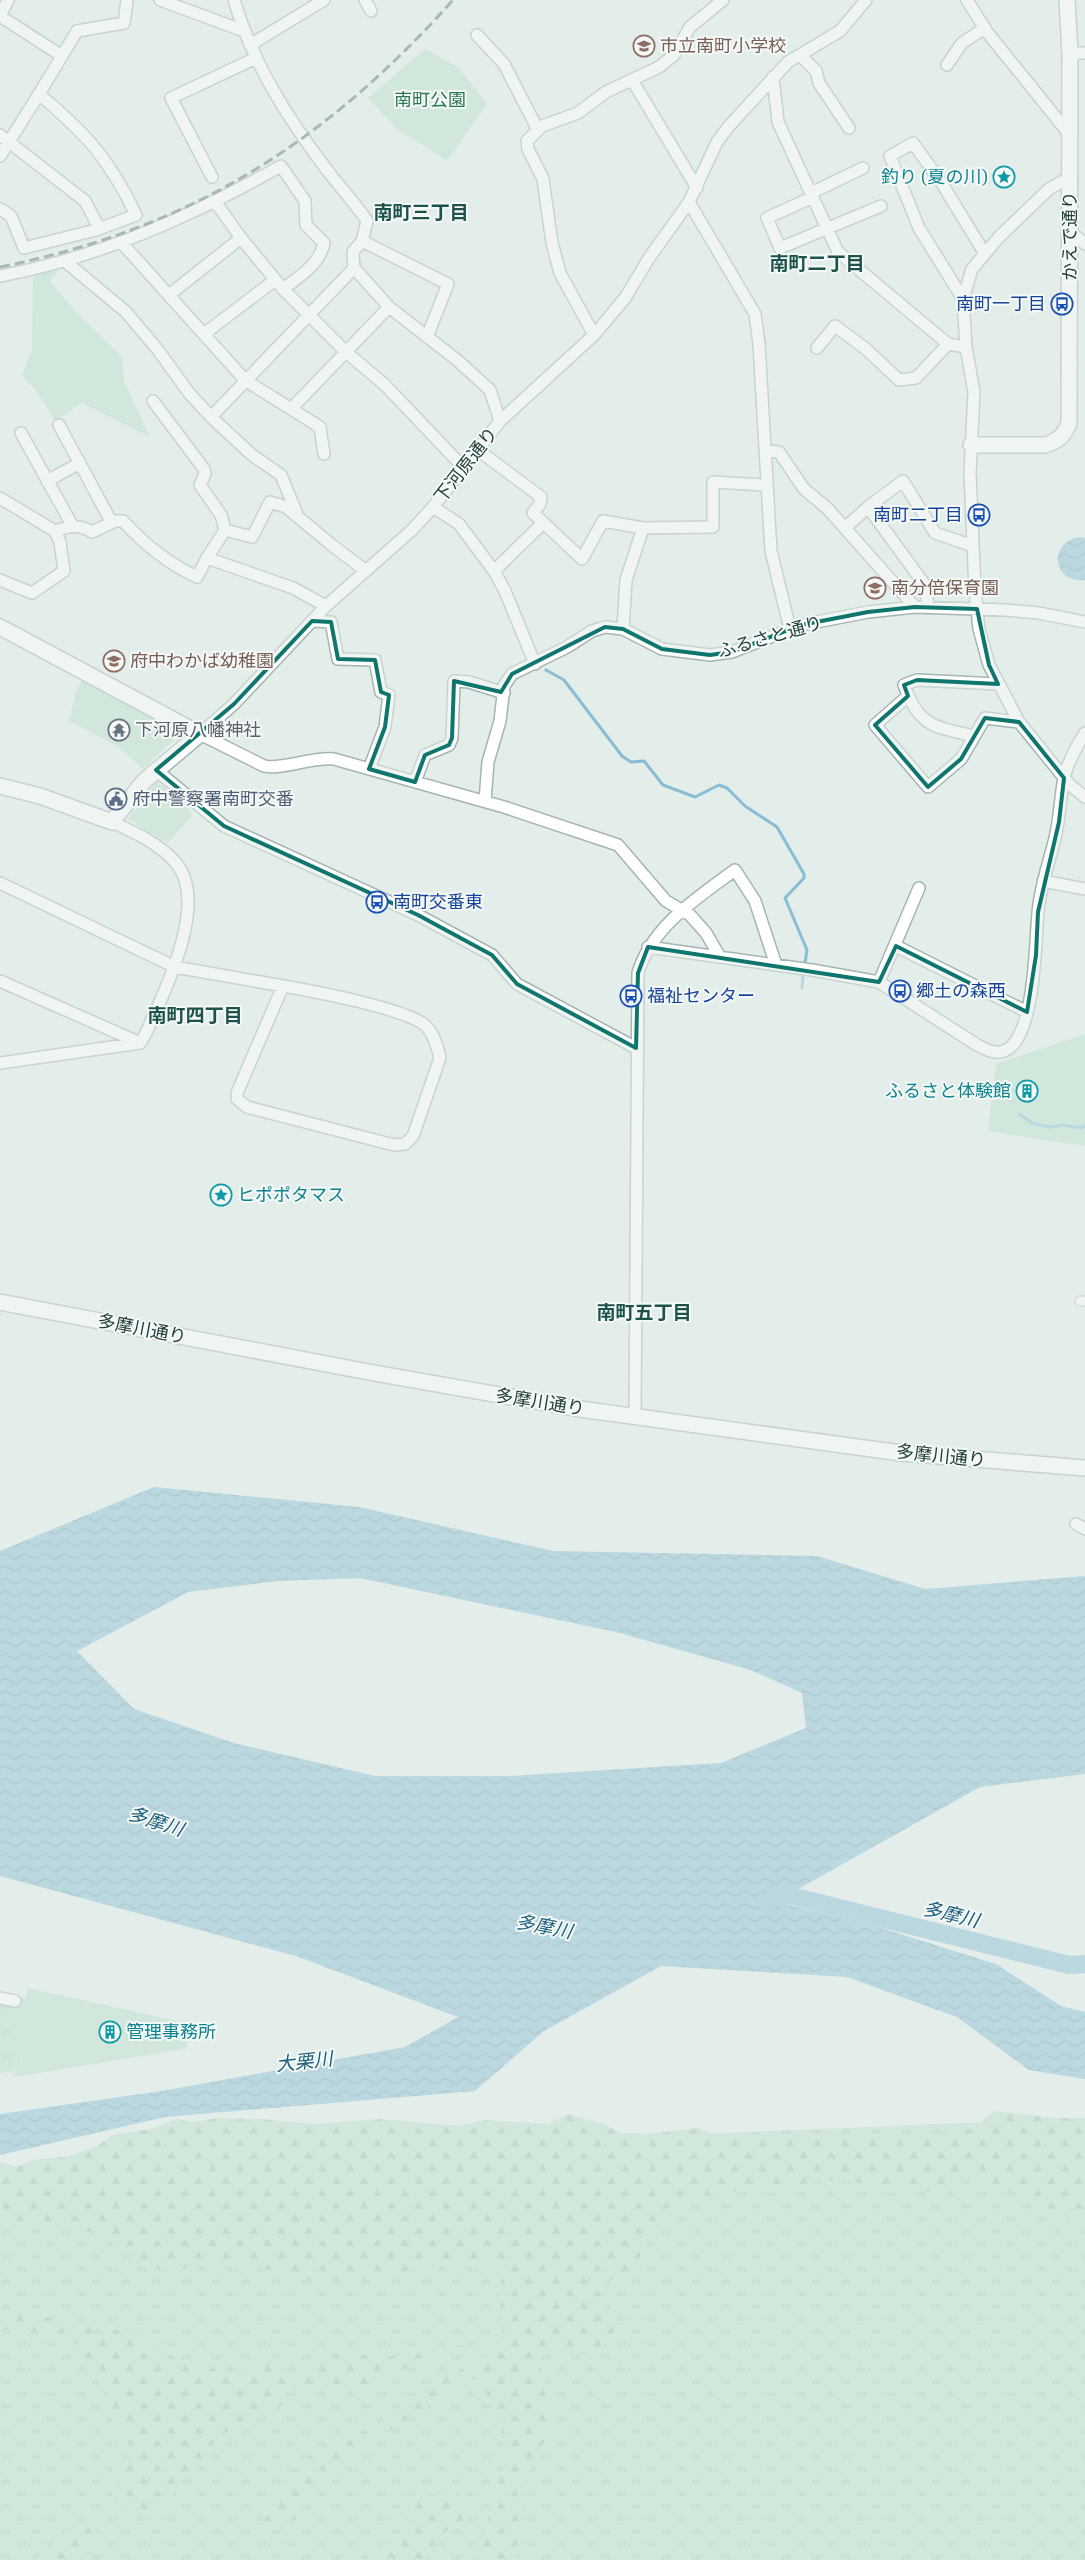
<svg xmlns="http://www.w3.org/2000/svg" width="1085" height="2560" font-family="'Exo 2','Noto Sans JP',sans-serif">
<defs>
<pattern id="grass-tufts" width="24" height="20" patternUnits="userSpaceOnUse" patternTransform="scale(1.25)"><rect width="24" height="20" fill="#bcdfca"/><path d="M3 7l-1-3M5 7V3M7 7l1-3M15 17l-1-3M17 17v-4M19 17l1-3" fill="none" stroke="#a1c0ae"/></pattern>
<pattern id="forest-firs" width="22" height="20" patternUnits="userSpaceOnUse" patternTransform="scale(1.25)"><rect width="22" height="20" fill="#bcdfca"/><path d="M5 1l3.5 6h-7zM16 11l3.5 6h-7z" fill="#a1c0ae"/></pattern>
<pattern id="water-waves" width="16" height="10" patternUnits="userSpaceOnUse" patternTransform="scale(1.25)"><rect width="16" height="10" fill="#8abdd3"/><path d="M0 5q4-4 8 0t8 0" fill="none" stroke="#709bac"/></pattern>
</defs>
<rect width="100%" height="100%" fill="#e3edea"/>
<path fill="url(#grass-tufts)" d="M0,2002l15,3 4,22 -4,44 -15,2z
M1009,2121l76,8v431h-1085v-370l539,-49z"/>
<path fill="url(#forest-firs)" d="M993,2111l61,7h31v108l-11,-1 -7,-9 -28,-2 -18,-21 -34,-2 -20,-14 -35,15 -48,-7 -61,-5 -32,7 -78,7 -47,15 -34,61 -30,14 15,43 -20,30 -51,-12 -8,12 18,64 -22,40 -10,27 2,24 -4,23 -7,16 2,9h-41l30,-103 -5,-30 -9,-26 -16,-21h-8l-139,91 -18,28 -25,29 -24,4 8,-24 11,-22 20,-23 23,-18 41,-14 77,-52 45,-23 16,-16 -3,-33 2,-34 -22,-12 -30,1 -81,17 -40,3 -32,-3 -64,-21 -31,4 -35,13 -61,-37 -31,-12 -32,-1 -25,4 -18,-8v-59l16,5 21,-8 30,-2 30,-11 16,-11 38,-6 26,-10 15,3 26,-4 43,1 55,5 63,-5 81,7 24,-6 64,4 20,-10 36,10 16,9 27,1 50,-6 28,11 26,1 60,-4 57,2 74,-5 34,-5z
M0,2304l28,10 62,12 7,19 19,-16 26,4 18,18 22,10 28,5 26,14 10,-14 21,-4 28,14 21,-3 6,-14 18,-6 65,4 27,-10 33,-2 -93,37 -34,10 -26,-2 -24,2 -8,16 -45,17 -22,18 -55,70h-25l-20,-12 1,-15 9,-5 -11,-10 2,-12h17l-3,-17 -21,-30 -2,-17 -15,-31 -16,-23 -29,-7 -45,-5z
M0,2411l8,3 -8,26z
M458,2494l8,11 -3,16 -23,14 -13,25h-63l3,-9 27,-11 16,-11 -4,-15 17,-19z
M88,2527l14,9 -4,12 -19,12h-43l24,-26z"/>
<path fill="#bcdfca" d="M425,49l33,18 29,37 -40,57 -51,-33 -28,-30z
M60,268l-10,13 24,29 48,47 2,24 26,56 -68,-34 -27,18 -19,-31 -14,-15 10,-25 1,-78z
M82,679l100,53 -39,37 -26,-23 -48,-25 7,-29z
M157,781l34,31 1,4 -25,27 -39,-24z
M1085,1034v112l-97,-15 8,-67z
M28,1988l163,36 -5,25 -171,28 4,-50 -5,-17 2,-13 9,1z"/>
<path fill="url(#water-waves)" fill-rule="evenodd" d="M1079,537l6,1v42c-32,4 -38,-37 -6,-43z
M154,1487l205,20 194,44 264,5 108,33 160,-13v198l-105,13 -205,115 93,22 128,40 65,42 24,6v67l-56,-9 -72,-53 -110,-40 -186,-11 -117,65 -69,60 -310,26 -165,38v-41l162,-23 243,-44 53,-30 -162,-61 -296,-80v-325zM360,1578l256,54 135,38 51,23 4,35 -85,35 -212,13h-134l-141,-33 -100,-34 -57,-58 111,-59 90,-11z"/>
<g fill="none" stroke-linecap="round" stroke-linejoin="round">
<path stroke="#8abdd3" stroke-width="3" d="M546,670l18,10 58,76 9,6 13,-1 19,24 32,12 24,-12 8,3 18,18 32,21 27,47v4l-19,20 22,52 -2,13
M802,988l1,-12
M1019,1114l13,9 17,4 14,-2 17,3 5,-2"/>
<path stroke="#8abdd3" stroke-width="18" d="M765,1901l22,-6 282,70 16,-1"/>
<g stroke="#a5b5b2" stroke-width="11">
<path id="pedestrian" d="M1080,1301h5"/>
</g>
<g stroke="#a5b5b2" stroke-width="14">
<path id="minor" d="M8,0l-8,16 62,40 -23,38
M160,0l84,31
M234,0c19,64 53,117 93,170 13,17 28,33 40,51l-5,20 -9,11 1,16 35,39 68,53 33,30 10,31
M365,0l6,11
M967,0l20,32 83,103
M477,35l27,29 34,66
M250,45l74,-45
M1070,53h15
M800,55l16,16 3,12 30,45
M62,56l15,-25 47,-8 3,-23
M947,65l15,-22 23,-15
M773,77l5,45 60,130 110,92 18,3
M632,80l65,108
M0,135l85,66 14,27
M0,156l39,-62c47,40 70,64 97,121l-40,15 -72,18 -13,-32 -11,-7
M212,177l-41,-79 85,-40
M1070,181l-9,1 -12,7 -50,48 -27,32 -9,30 3,48 8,45 -4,81 5,117 4,39 10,36 30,57 51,63 15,12
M811,193l52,-25
M813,197l-46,21 13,30 101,-42
M689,202l66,112 4,30 12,207 19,78
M216,203l25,35 42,51 63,63 39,33 78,82
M1070,231l15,13
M362,241l86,43 -21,53
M121,242l124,138 75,47 4,27
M66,262l60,50 32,38 31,43 22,24 41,38 29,20 16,39
M0,276c101,-19 192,-60 281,-110l24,35 1,24 18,18c-4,21 -25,34 -41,46
M169,295l72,-57
M963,299l-44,-71 -29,-72 23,-13 28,39 44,72
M204,334l71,-54
M594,335l-34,-62 -8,-30 -9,-64 -15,-30 -1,-8 15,-15 36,-13 28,-21 53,-25 15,-12 16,-28 33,-27
M817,348l18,-22 31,23 33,31 17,-2 32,-34
M153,401l51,68 1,5 -5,11 21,30 4,15
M291,409l98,-102
M211,417l143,-149
M59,425l53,98
M21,433l51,92
M478,450l63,47 -1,7 -7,9 49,46 21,-38 40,7 70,-1v-45l53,3
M765,451l14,1 25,37 23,19 88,99
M47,481l33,-18
M0,498l55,33c15,-5 23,-7 37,1l23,-11h8c22,24 44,42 74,56l10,-19 86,30 33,18
M433,507l26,17 35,47 11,20 30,73
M868,507l57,78 3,21
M845,528l23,-21 35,-26 32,52 38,13
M207,558l18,-28 27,7 18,-35 16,5 47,39 33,25
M494,571l48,-47
M0,580l32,13 32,-22 -4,-29 -5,-11
M312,621l19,1 7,37 37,1 6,32 8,3 -4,32 -16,42
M623,629l3,-49 17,-52
M908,696l-33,29 53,62 33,-28 24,-41 34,4
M974,736c-39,-9 -55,-9 -70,-51l13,-5 81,4
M156,770l68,56 194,89 74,40 25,29 119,64
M415,782l10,-27 24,-10 3,-7 2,-57 15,1 35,11
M485,801l3,-39 12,-41 4,-35 8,-12 55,-27 25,-16 13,-4 18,2 39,20 48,6 22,-3 69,-27 67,-13 47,-5 90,3 34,3 46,9
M1043,881l42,8
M0,883l175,84 108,19 6,1c28,5 118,22 137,39 7,7 12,23 14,32l-27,78 -8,8 -11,1 -147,-38 -10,-8v-6l46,-107
M896,946l131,66
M648,947l164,23 67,12 95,61c12,7 25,15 38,3 23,-25 23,-100 26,-133 2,-26 11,-50 17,-75 5,-20 5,-40 9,-60 4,-16 12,-31 21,-45
M720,957l-14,-24 -16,-18 -24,-14 -48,-56 -114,-38 -170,-48c-23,-2 -53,11 -70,7l-64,-32 34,-30 92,-98 86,-76 21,-23 67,-86 94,-86 31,-37 24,-40 40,-56 28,-60 12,-16 59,-64 52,-31 26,-31
M0,981l138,61
M879,982l40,-94
M0,1063l140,-20 5,-8c18,-40 65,-132 31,-172 -16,-19 -42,-31 -64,-41
M635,1417l3,-444c14,-47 59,-75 97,-103l20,31 21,64
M1076,1524l9,5
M0,1998l15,3"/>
</g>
<g stroke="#a5b5b2" stroke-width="18">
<path id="tertiary" d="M971,445h74c13,-4 19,-9 24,-22l1,-370 -3,-53
M0,627l200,107 -57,48 -31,40 -72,-26 -40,-10
M0,1302l374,71 206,36 321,44 184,15"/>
</g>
<use href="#pedestrian" stroke="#fff" stroke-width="9"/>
<use href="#minor" stroke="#fff" stroke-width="11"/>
<use href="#tertiary" stroke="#fff" stroke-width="15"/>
<path stroke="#5d7a77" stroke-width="3" stroke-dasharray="10 5" stroke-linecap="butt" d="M0,267c190,-38 325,-124 453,-267"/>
</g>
<path d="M0 0H1085V2560H0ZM915,607l62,2 12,56 9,19 -81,-4 -13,5 4,11 -33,29 53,62 33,-28 24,-41 34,4 45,56 -5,44 -21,90 -2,43 -9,57 -131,-66 -17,36 -231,-35 -10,26 -2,75 -119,-64 -25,-29 -74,-40 -194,-89 -68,-56 78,-66 78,-83 19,1 7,37 37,1 6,32 8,3 -4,32 -16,42 46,13 10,-27 24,-10 3,-7 2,-57 47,11 11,-18 93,-47 18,2 39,20 48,6 22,-3 69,-27 67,-13z" fill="#e3edea" fill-opacity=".55" fill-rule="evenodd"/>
<path fill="none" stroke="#0f766e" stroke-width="4" stroke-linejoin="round" d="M915,607l62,2 12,56 9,19 -81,-4 -13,5 4,11 -33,29 53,62 33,-28 24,-41 34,4 45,56 -5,44 -21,90 -2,43 -9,57 -131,-66 -17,36 -231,-35 -10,26 -2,75 -119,-64 -25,-29 -74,-40 -194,-89 -68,-56 78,-66 78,-83 19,1 7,37 37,1 6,32 8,3 -4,32 -16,42 46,13 10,-27 24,-10 3,-7 2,-57 47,11 11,-18 93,-47 18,2 39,20 48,6 22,-3 69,-27 67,-13z"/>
<defs>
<g id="school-ring" transform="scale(1.125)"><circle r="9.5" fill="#f4f9f7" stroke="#8d6e63" stroke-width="1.5"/><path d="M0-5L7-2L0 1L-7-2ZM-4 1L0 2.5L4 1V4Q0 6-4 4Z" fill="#8d6e63"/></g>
<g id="sight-ring" transform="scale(1.125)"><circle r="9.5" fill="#f4f9f7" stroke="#0f9aa8" stroke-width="1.5"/><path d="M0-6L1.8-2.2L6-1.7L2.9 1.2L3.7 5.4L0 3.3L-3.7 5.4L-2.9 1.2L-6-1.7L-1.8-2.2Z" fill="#0f9aa8"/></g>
<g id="bus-ring" transform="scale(1.125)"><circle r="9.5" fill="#f4f9f7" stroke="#1a4fb4" stroke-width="1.5"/><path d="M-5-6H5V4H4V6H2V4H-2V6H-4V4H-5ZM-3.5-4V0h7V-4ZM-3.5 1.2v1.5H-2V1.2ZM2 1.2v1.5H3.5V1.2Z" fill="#1a4fb4"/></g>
<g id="temple-ring" transform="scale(1.125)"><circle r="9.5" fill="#f4f9f7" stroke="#6b7280" stroke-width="1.5"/><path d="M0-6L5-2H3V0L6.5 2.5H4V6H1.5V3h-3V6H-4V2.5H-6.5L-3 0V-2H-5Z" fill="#6b7280"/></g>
<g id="civic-ring" transform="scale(1.125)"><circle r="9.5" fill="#f4f9f7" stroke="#5c6f8a" stroke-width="1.5"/><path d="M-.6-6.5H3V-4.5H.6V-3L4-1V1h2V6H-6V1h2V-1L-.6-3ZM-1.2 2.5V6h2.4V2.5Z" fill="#5c6f8a"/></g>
<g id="building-ring" transform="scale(1.125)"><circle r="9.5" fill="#f4f9f7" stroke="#0f9aa8" stroke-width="1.5"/><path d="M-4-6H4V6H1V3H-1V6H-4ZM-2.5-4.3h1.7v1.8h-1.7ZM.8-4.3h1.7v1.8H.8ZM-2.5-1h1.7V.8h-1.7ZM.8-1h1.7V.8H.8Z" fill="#0f9aa8"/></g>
</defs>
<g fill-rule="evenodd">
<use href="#school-ring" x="644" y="46"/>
<use href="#sight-ring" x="1004" y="177"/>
<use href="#bus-ring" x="1062" y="304"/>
<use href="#bus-ring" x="979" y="515"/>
<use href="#school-ring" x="875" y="588"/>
<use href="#school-ring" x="114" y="661"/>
<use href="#temple-ring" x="119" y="730"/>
<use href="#civic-ring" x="116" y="799"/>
<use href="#bus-ring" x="377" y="902"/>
<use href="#bus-ring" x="900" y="991"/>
<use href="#bus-ring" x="631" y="996"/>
<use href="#building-ring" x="1027" y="1091"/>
<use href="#sight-ring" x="221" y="1195"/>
<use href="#building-ring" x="110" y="2032"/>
</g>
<g text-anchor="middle" stroke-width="4" stroke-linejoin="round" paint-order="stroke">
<g font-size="18" fill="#785e54" stroke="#f4f9f7" text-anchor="start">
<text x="660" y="52">市立南町小学校</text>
<text x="891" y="594">南分倍保育園</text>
<text x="130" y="667">府中わかば幼稚園</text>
</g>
<g font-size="18" fill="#2b7753" stroke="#f4f9f7">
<text x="430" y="106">南町公園</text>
</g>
<g font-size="18" fill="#0d838f" stroke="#f4f9f7" text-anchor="end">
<text x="988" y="183">釣り (夏の川)</text>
<text x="1011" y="1097">ふるさと体験館</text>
<text x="237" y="1201" text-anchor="start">ヒポポタマス</text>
<text x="126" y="2038" text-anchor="start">管理事務所</text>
</g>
<g font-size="18" fill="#223f3b" stroke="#f4f9f7">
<text transform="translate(1070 236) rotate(-90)" y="6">かえで通り</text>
<text transform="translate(466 465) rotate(-52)" y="6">下河原通り</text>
<text transform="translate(770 637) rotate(-16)" y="6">ふるさと通り</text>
<text transform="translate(142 1329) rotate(11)" y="6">多摩川通り</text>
<text transform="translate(540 1402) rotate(9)" y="6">多摩川通り</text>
<text transform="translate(941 1456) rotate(6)" y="6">多摩川通り</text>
</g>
<g font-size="18" fill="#164399" stroke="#f4f9f7" text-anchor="start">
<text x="1046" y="310" text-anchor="end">南町一丁目</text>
<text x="963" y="521" text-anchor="end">南町二丁目</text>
<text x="393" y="908">南町交番東</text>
<text x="916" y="997">郷土の森西</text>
<text x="647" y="1002">福祉センター</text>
</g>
<g font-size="18" fill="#5b616d" stroke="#f4f9f7" text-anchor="start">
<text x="135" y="736">下河原八幡神社</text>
</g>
<g font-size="18" fill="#4e5e75" stroke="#f4f9f7" text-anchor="start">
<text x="132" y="805">府中警察署南町交番</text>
</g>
<g font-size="19" font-weight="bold" fill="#1d524c" stroke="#f4f9f7">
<text x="421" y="219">南町三丁目</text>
<text x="817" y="270">南町二丁目</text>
<text x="195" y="1022">南町四丁目</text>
<text x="644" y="1319">南町五丁目</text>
</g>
<g font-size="19" font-style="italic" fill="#1b5e7c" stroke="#f4f9f7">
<text transform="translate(156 1821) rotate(18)" y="7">多摩川</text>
<text transform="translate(951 1914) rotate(14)" y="7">多摩川</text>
<text transform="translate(544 1926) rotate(11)" y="7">多摩川</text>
<text transform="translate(304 2061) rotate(-6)" y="7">大栗川</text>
</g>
</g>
</svg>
